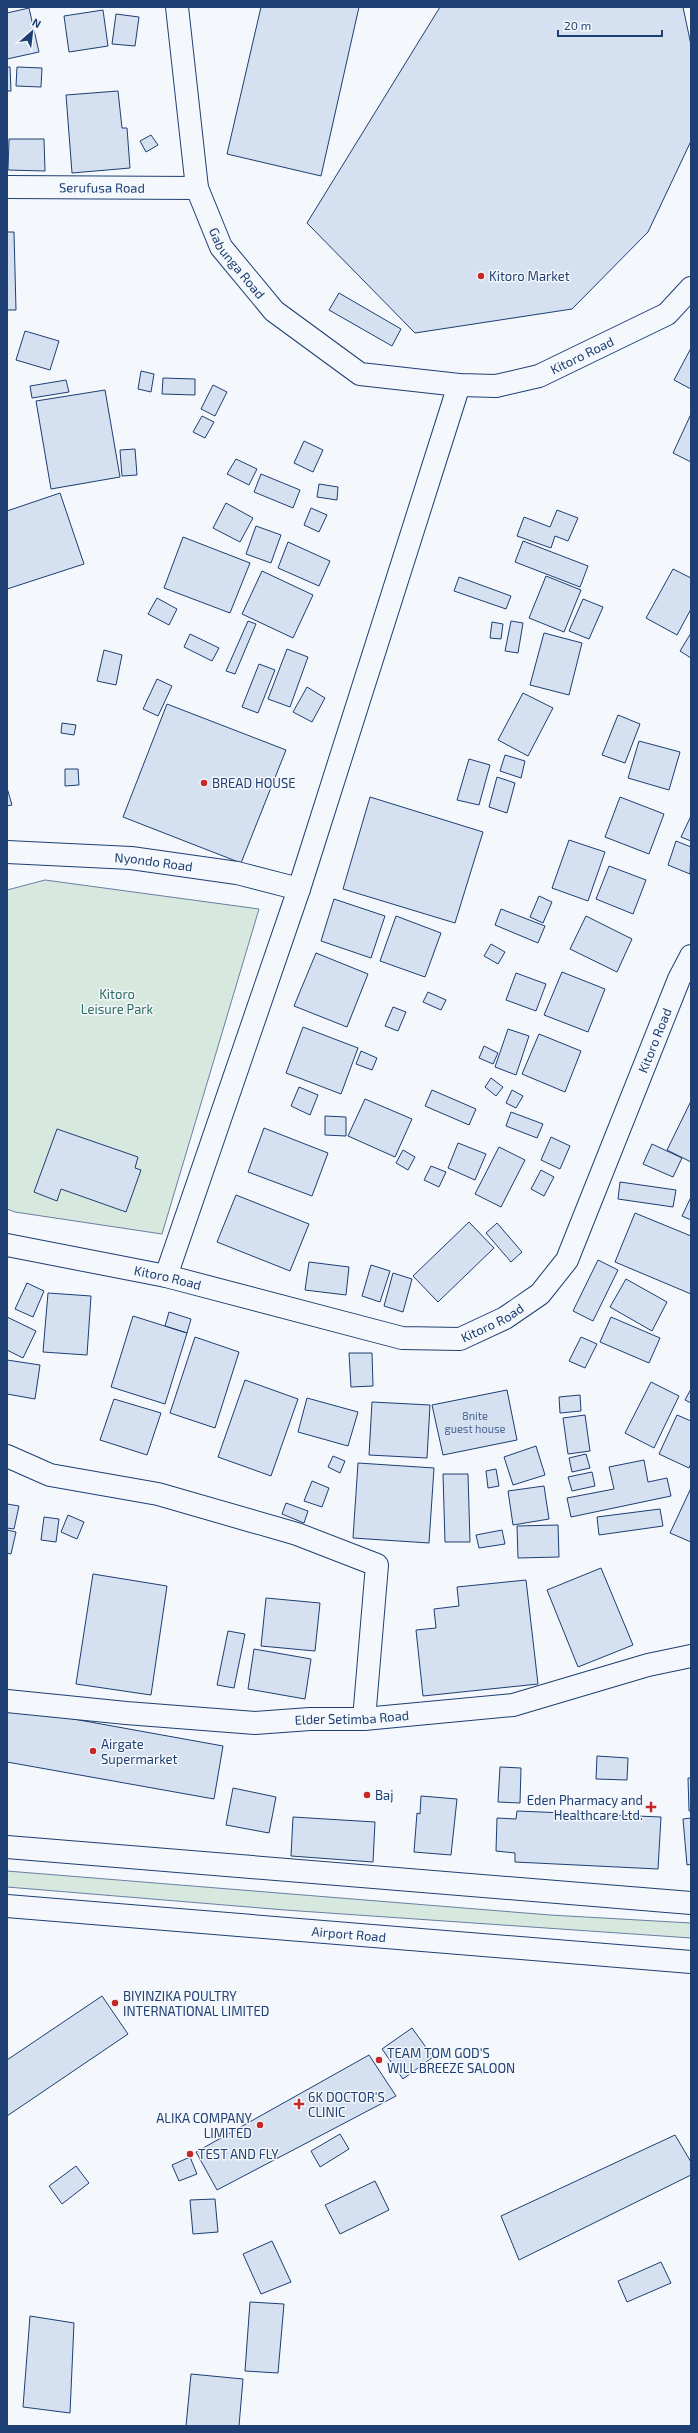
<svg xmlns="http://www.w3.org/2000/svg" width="698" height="2433" font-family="'Exo 2',sans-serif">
<rect width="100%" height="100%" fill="#f4f7fb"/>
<path fill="#d7e8df" stroke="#687fa3" d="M45,880l214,29 -97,325 -147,-22 -8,-3v-319z
M7,1871l543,44 141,8v15l-406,-28 -278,-23z"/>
<path fill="#d5e0f0" stroke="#1d3f73" d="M261,7h98l-38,169 -94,-22z
M440,7h243l8,38v96l-43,91 -76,77 -157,24 -108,-110z
M29,8l10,44 -32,7v-46z
M103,10l5,36 -39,6 -5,-36z
M116,14l23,3 -4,29 -23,-2z
M7,67h3l1,24h-4z
M17,67l25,1 -1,19 -25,-1z
M118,91l4,37h5l3,40 -58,5 -6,-78z
M151,135l7,10 -12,7 -6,-11z
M9,139h35l1,32 -37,-1z
M7,232h7l2,78h-9z
M339,293l62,36 -9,17 -63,-36z
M25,331l34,10 -9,29 -34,-10z
M691,348v41l-17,-9z
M141,371l13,3 -3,18 -13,-3z
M163,378l32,1v16l-33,-1z
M66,380l3,12 -37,6 -2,-12z
M213,385l14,7 -12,24 -14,-7z
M105,390l15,87 -69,12 -15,-88z
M691,414v48l-18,-9z
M202,416l12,6 -9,16 -12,-6z
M304,441l19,9 -10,22 -19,-9z
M135,449l2,26 -15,1 -2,-26z
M236,459l21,10 -8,16 -22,-11z
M261,474l39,16 -7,18 -39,-16z
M319,484l19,3 -1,13 -20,-3z
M60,493l24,71 -77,25v-78z
M226,503l27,15 -13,24 -27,-14z
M311,508l16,7 -8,17 -15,-7z
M557,510l21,8 -10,23 -13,-5 -4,12 -34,-12 7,-19 26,10z
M256,526l25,9 -10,28 -25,-9z
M183,537l67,26 -20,50 -66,-25z
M523,541l65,25 -8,21 -65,-25z
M288,542l42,19 -11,25 -41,-18z
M673,569l18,9v31l-14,26 -31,-17z
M262,571l51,24 -20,43 -51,-24z
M546,576l35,14 -17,42 -35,-14z
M459,577l52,19 -5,13 -52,-18z
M157,598l20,11 -8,16 -21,-11z
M583,599l20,8 -14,32 -20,-8z
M248,621l8,3 -21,50 -9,-3z
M511,621l12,2 -5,30 -13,-2z
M492,622l11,2 -2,15 -11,-1z
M544,633l38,10 -13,52 -39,-10z
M691,633v25l-11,-7z
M190,634l29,14 -7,13 -28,-14z
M287,649l21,8 -18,50 -22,-8z
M104,650l18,5 -6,30 -19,-4z
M259,664l16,6 -17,43 -16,-6z
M157,679l15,7 -14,30 -15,-7z
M307,687l18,11 -13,24 -19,-10z
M523,693l30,15 -25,48 -30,-16z
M167,704l119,46 -45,113 -118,-46z
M618,715l22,9 -15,39 -23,-8z
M62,723l14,2 -2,10 -13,-2z
M639,741l41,11 -11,38 -41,-12z
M505,755l20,6 -4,17 -21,-7z
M469,759l21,6 -11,40 -22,-5z
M65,769h13l1,16 -14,1z
M497,777l18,6 -8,30 -18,-6z
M7,788l5,17 -5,1z
M370,797l113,35 -28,91 -112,-34z
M620,797l44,17 -15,40 -44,-17z
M691,816v25l-10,-4z
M569,840l36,12 -17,49 -36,-13z
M676,841l15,6 -1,27 -22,-9z
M609,866l37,14 -13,34 -37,-15z
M539,896l13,6 -9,21 -13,-6z
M334,899l51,17 -14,42 -50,-17z
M501,909l44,17 -7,17 -43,-18z
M396,916l45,17 -16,44 -45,-16z
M586,916l46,23 -15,33 -47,-23z
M491,944l14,8 -7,12 -14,-8z
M316,953l52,21 -21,53 -53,-21z
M562,972l43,17 -17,43 -44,-17z
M516,973l30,11 -10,27 -30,-11z
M428,992l18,8 -5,10 -18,-8z
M393,1007l13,5 -8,19 -13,-5z
M303,1027l55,21 -17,46 -55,-21z
M508,1029l21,7 -13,39 -21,-8z
M539,1034l42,17 -16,41 -43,-18z
M484,1046l14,7 -5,11 -14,-6z
M361,1051l16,7 -5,12 -16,-6z
M491,1078l12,9 -7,9 -11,-9z
M299,1087l19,8 -8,20 -19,-9z
M432,1090l44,19 -7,16 -44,-19z
M512,1090l11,6 -7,12 -10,-5z
M365,1099l47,20 -17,38 -47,-21z
M691,1101v61l-24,-12z
M511,1112l32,12 -6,14 -31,-12z
M325,1116l21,1v19l-21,-1z
M264,1128l64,25 -16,43 -64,-24z
M57,1129l81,28 -3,11 6,2 -15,42 -65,-23 -4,12 -23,-9z
M551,1137l19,9 -10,23 -19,-9z
M458,1143l28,11 -11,26 -27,-12z
M652,1144l30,14 -9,19 -30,-13z
M499,1147l26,13 -24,47 -26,-13z
M403,1150l12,7 -7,13 -12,-7z
M431,1166l15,6 -7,15 -15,-7z
M541,1170l13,7 -10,19 -13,-7z
M620,1182l56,8 -3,17 -55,-8z
M236,1195l73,29 -19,47 -73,-29z
M691,1197v23l-9,-4z
M635,1213l56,23v58l-76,-32z
M469,1222l25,26 -56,54 -25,-26z
M497,1223l25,29 -11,10 -25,-29z
M598,1260l20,10 -25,51 -20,-10z
M309,1262l40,5 -3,28 -41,-5z
M371,1265l19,6 -10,31 -18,-6z
M393,1273l19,6 -9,33 -19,-6z
M626,1279l41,23 -15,29 -42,-24z
M27,1283l17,8 -11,26 -18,-8z
M48,1293l43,3 -4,59 -44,-3z
M169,1312l22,7 -4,14 -22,-7z
M133,1316l54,17 -22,71 -54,-17z
M7,1317l29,14 -13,27 -16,-8z
M611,1317l49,21 -11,25 -49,-21z
M195,1337l44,15 -24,76 -45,-15z
M581,1337l16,7 -12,24 -16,-7z
M349,1353h23l1,33 -22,1z
M7,1360l33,5 -5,34 -28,-5z
M245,1380l53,19 -27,77 -53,-19z
M651,1382l28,14 -25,52 -29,-15z
M691,1389v14l-6,-3z
M507,1390l10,50 -74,15 -11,-50z
M580,1395l1,16 -21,2 -1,-16z
M307,1398l51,14 -10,34 -50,-14z
M114,1399l47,14 -14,42 -47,-15z
M372,1402l58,3 -3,53 -58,-3z
M585,1415l5,36 -22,3 -5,-36z
M677,1415l14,6v42l-2,5 -30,-14z
M536,1446l9,29 -32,10 -9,-28z
M586,1454l4,14 -18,4 -3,-14z
M333,1456l12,5 -5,12 -12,-6z
M644,1460l4,22 19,-4 4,18 -100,21 -4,-19 47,-9 -5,-22z
M358,1463l76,5 -5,75 -76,-5z
M496,1469l3,17 -11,2 -2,-17z
M592,1472l3,14 -23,5 -4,-14z
M443,1474h25l2,68h-25z
M312,1481l17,7 -7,19 -18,-6z
M544,1486l5,33 -36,6 -5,-34z
M691,1488v54l-21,-9z
M286,1503l22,8 -4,12 -22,-9z
M7,1504l12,2 -5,23 -7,-1z
M660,1509l3,17 -64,9 -2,-18z
M68,1515l16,7 -7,17 -16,-7z
M44,1517l15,2 -3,23 -15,-2z
M558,1525l1,32 -41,1 -1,-32z
M7,1530l9,2 -5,22 -4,-1z
M502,1530l3,14 -26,4 -3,-13z
M601,1568l32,77 -55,22 -31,-77z
M93,1574l74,12 -16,109 -75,-11z
M526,1580l12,104 -115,12 -7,-66 20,-2 -2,-19 25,-3 -2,-19z
M266,1598l54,5 -5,48 -54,-5z
M228,1631l17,3 -11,54 -17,-3z
M254,1649l57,10 -6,40 -57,-10z
M7,1707l216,39 -9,53 -207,-37z
M597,1756l31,2 -1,22 -31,-1z
M500,1767l21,1 -1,35 -22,-1z
M688,1778h3v33h-2z
M233,1788l43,9 -7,36 -43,-8z
M421,1796l36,3 -6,56 -37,-3 3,-39 3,1z
M517,1811l144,6 -3,52 -143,-7v-9l-19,-2 1,-33 19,1z
M293,1817l82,5 -2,40 -82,-6z
M691,1818v46l-4,1 -4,-46z
M102,1996l26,38 -121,82v-56z
M412,2028l21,29 -30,22 -21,-30z
M369,2055l27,41 -179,94 -21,-38z
M340,2134l9,15 -29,18 -9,-16z
M675,2135l16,27v13l-172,85 -18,-44z
M190,2157l7,17 -18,7 -7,-16z
M76,2166l13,17 -27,21 -13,-18z
M375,2181l14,29 -49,24 -15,-29z
M215,2199l3,33 -25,2 -3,-34z
M272,2241l19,41 -30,12 -18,-40z
M661,2262l10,21 -44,19 -9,-21z
M250,2302l34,2 -6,69 -33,-2z
M30,2316l44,7 -4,90 -47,-6z
M191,2374l52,5 -4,47h-53z"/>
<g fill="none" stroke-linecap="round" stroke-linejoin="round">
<g stroke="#1d3f73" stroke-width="24">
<g id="street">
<path id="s1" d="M177,7l20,181 24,59 53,64 86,63 99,11 37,1 43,-10 128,-62 24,-26"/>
<path id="s2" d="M7,187l190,1"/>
<path id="s3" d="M7,852l124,6 106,15 62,16"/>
<path id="s4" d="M7,1245l159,31 236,62 58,1 45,-21 35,-24 27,-34 112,-281 12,-23"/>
<path d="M166,1276l133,-387 160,-504"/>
<path d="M7,1456l43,19 108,19 139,40 80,31 -13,154"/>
<path id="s5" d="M7,1701l119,12 129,10 55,-4h54l149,-14 135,-40 43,-9"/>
</g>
</g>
<g stroke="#1d3f73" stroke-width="24">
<g id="highway">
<path d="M7,1847l684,56"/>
<path id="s6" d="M7,1906l684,56"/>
</g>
</g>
<use href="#street" stroke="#f4f7fb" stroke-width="22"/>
<use href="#highway" stroke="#f4f7fb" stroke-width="22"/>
</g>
<g fill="#c62828" stroke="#f4f7fb" stroke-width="1.5">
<circle cx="481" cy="276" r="4"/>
<circle cx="204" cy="783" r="4"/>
<circle cx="93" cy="1751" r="4"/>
<circle cx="367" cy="1795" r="4"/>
<path d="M649 1801h4v4h4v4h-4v4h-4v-4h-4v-4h4z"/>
<circle cx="115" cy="2003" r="4"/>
<circle cx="379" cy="2060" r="4"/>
<path d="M297 2098h4v4h4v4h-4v4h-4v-4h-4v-4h4z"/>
<circle cx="260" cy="2125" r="4"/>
<circle cx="190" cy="2154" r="4"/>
</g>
<g text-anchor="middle" stroke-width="3" stroke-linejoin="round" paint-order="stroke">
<g font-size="11" fill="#4b6792">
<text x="475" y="1420">8nite<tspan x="475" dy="13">guest house</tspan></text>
</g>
<g font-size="13" fill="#1d3f73" stroke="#f4f7fb">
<text dy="5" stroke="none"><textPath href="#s2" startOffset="95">Serufusa Road</textPath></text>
<text dy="5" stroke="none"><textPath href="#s1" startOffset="268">Gabunga Road</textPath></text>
<text dy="5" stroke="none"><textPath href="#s1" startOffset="664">Kitoro Road</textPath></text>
<text dy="5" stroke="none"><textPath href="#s3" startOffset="147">Nyondo Road</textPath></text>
<text dy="5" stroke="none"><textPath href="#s4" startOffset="836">Kitoro Road</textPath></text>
<text dy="5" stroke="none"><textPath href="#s4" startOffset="164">Kitoro Road</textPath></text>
<text dy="5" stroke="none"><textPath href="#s4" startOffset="500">Kitoro Road</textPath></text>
<text dy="5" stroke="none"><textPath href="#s5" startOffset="346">Elder Setimba Road</textPath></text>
<text dy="5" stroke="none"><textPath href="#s6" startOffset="343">Airport Road</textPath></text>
</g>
<g font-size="13" fill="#1d3f73" stroke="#f4f7fb" text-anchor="start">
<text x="489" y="281">Kitoro Market</text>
<text x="212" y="788">BREAD HOUSE</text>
<text x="101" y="1749">Airgate<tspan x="101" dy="15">Supermarket</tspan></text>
<text x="375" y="1800">Baj</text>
<text x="643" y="1805" text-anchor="end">Eden Pharmacy and<tspan x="643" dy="15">Healthcare Ltd.</tspan></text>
<text x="123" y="2001">BIYINZIKA POULTRY<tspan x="123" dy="15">INTERNATIONAL LIMITED</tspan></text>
<text x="387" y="2058">TEAM TOM GOD'S<tspan x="387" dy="15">WILL BREEZE SALOON</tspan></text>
<text x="308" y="2102">6K DOCTOR'S<tspan x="308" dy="15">CLINIC</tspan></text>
<text x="252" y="2123" text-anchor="end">ALIKA COMPANY<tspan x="252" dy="15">LIMITED</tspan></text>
<text x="198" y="2159">TEST AND FLY</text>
</g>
<g font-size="13" fill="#2c6c60" stroke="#f4f7fb">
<text x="117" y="999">Kitoro<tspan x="117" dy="15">Leisure Park</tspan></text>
</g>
</g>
<rect width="698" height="2433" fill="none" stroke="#1d3f73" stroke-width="16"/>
<g transform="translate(32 32) rotate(28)" stroke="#f4f7fb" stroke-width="3" paint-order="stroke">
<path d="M0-3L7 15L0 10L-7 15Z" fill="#1d3f73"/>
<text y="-6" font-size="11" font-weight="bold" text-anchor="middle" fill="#1d3f73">N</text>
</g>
<path d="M558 30v6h104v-6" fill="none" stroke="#1d3f73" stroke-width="2"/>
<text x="564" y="30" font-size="12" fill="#1d3f73" stroke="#f4f7fb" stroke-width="3" paint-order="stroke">20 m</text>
</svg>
